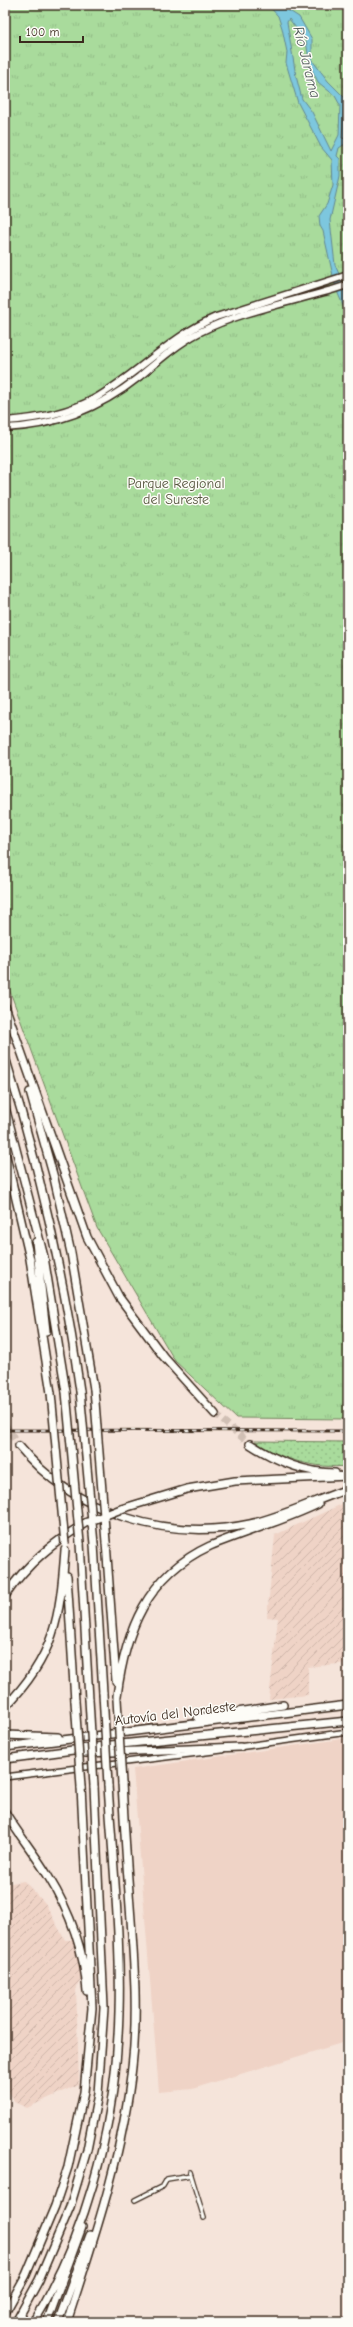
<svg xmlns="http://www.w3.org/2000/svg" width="353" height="2327" font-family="'Comic Neue',sans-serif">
<defs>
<pattern id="industrial-furrows" width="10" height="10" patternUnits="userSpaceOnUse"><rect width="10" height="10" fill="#efd3c6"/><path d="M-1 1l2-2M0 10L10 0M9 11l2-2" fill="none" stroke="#ceb5aa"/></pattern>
<pattern id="grass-dots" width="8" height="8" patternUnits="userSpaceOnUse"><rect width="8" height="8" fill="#a9db9c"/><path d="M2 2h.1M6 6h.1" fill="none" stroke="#92bc86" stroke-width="1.8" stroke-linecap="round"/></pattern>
<pattern id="park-tufts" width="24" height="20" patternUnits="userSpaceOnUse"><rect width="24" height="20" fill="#a9db9c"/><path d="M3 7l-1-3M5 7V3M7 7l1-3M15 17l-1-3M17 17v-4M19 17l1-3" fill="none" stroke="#92bc86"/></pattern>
</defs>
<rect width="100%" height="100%" fill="#f5e4da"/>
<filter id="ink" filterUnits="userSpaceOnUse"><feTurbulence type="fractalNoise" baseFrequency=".025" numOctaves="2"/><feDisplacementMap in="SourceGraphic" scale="8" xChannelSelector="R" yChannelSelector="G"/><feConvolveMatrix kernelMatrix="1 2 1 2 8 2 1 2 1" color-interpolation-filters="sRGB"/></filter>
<g filter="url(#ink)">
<path fill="#efd3c6" d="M348,1738v303l-156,48 -33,3 -26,-323z"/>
<path fill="url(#industrial-furrows)" d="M342,1504l6,49v110l-40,4v28l-39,4 9,-81 -11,-1 8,-82z
M24,1881l21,22 20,37h9l9,39 -7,7 3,98 -52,24 -13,-6 -9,-19v-199z"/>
<path fill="url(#grass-dots)" stroke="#72825d" d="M255,1441l93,1v24c-32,3 -67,-6 -93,-25z"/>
<path fill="url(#park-tufts)" stroke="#72825d" d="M5,5h343v1414l-112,-1 -61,-57 -78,-133 -92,-250z"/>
<path fill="#7dc7de" stroke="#638891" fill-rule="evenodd" d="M268,5h12l19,12 13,22v21l16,21 18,18 2,43 -9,6 -2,8 3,3v17l-10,44 5,45 13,29v23l-12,-28 -13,-58 -3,-5 -1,-10 8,-12 6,-19 -1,-25 -11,-13 -23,-44 -12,-40 1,-11 -5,-24 -4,-12zM289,19l17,22 4,25 8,16 17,14 5,9 -1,30 -8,16 -19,-39 -10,-13 -6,-23 -9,-54z"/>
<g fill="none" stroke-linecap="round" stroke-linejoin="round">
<path stroke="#55696b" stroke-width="1" d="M348,103l-4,2 -2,33 6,1"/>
<path stroke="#d0bfb4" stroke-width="7" stroke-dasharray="7 3.5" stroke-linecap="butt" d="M215,1414l35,30
M5,1424l14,22"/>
<g stroke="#3b2a1e" stroke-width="6">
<path id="street" d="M348,1518v5
M190,2172l14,46
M135,2200l28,-14 4,-7 24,-4"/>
</g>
<g stroke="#3b2a1e" stroke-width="8">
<path id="secondary" d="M238,1747l110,-15
M5,1777l217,-27"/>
</g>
<g stroke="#3b2a1e" stroke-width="9">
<path id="primary" d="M5,421c31,-2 61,-7 89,-22 44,-25 75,-62 122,-82l132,-42
M5,428c51,-2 94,-19 134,-51 19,-16 38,-33 61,-45 43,-22 102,-32 148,-47"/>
</g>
<g stroke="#3b2a1e" stroke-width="10">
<path id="highway" d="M5,1006l82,231 32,60 44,59 52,58
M5,1057c35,111 59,219 75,334
M30,1092l24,86 17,75 23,136
M5,1107l39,150 22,135
M5,1152l25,107 21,134
M36,1242l10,89
M250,1444c26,17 54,29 85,29
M19,1446c55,67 147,96 231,78 34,-8 66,-24 98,-35
M121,1509l66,-20 48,-8 113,-5
M106,1542l10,139
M80,1543l9,156
M94,1544l9,149
M67,1576l8,125
M5,1596c22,-33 49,-54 82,-74
M117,1696c8,-65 30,-121 93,-150 36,-15 73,-25 108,-42
M5,1707c50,-51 55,-89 60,-157
M198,1718l85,-13
M5,1735l53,2
M5,1747l343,-42
M86,1753l154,-6
M5,1759l106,-14 237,-24
M5,1812c13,22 30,42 43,64 21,34 36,74 39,115
M5,2313l21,-38 29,-69 13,-39 16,-75 8,-84 -11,-221
M16,2322l23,-42 31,-73 17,-57 11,-56 6,-86 -10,-222
M33,2322c52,-85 80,-188 85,-287 5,-83 -5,-168 -10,-250
M47,2322l35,-95
M58,2322l32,-87
M67,2322c27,-84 56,-167 65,-255 7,-58 1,-117 -3,-175 -3,-37 -5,-73 -7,-109"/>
</g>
<use href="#street" stroke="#fdfcf7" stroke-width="3.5"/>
<use href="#secondary" stroke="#fdfcf7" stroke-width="5"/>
<use href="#primary" stroke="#fdfcf7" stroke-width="6"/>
<use href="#highway" stroke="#fdfcf7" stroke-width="7"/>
<g stroke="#3b2a1e" stroke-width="3">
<path id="rail" d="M5,1430l343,1"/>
</g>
<use href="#rail" stroke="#fdfcf7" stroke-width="1.5" stroke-dasharray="4.5" stroke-linecap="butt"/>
<g stroke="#3b2a1e" stroke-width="10" stroke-linecap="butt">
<path id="highway-bridge" d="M94,1389l12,153
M80,1391l14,153
M66,1392l14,151
M51,1393l14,151
M88,1522l33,-13
M103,1693l5,92
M89,1699l5,87
M117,1699l5,84
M75,1701l6,86"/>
</g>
<use href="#highway-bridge" stroke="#fdfcf7" stroke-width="7"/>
</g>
</g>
<g text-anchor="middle" stroke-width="3" stroke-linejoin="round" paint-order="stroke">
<g font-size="14" fill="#56563e" stroke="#fdfcf7">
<text x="176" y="488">Parque Regional<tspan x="176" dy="16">del Sureste</tspan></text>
</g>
<g font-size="14" fill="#3b2a1e" stroke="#fdfcf7">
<text transform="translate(175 1713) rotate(-7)" y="5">Autovía del Nordeste</text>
</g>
<g font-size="15" font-style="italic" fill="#4f5958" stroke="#fdfcf7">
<text transform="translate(307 62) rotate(76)" y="5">Río Jarama</text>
</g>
</g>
<rect width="353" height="2327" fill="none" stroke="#fdfcf7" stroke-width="20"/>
<rect x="10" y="10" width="333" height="2307" fill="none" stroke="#3b2a1e" stroke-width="1.5" filter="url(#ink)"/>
<path d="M20 36v6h63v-6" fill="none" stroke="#3b2a1e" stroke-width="2"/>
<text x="26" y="36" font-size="12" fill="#3b2a1e" stroke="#fdfcf7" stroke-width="3" paint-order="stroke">100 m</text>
</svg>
